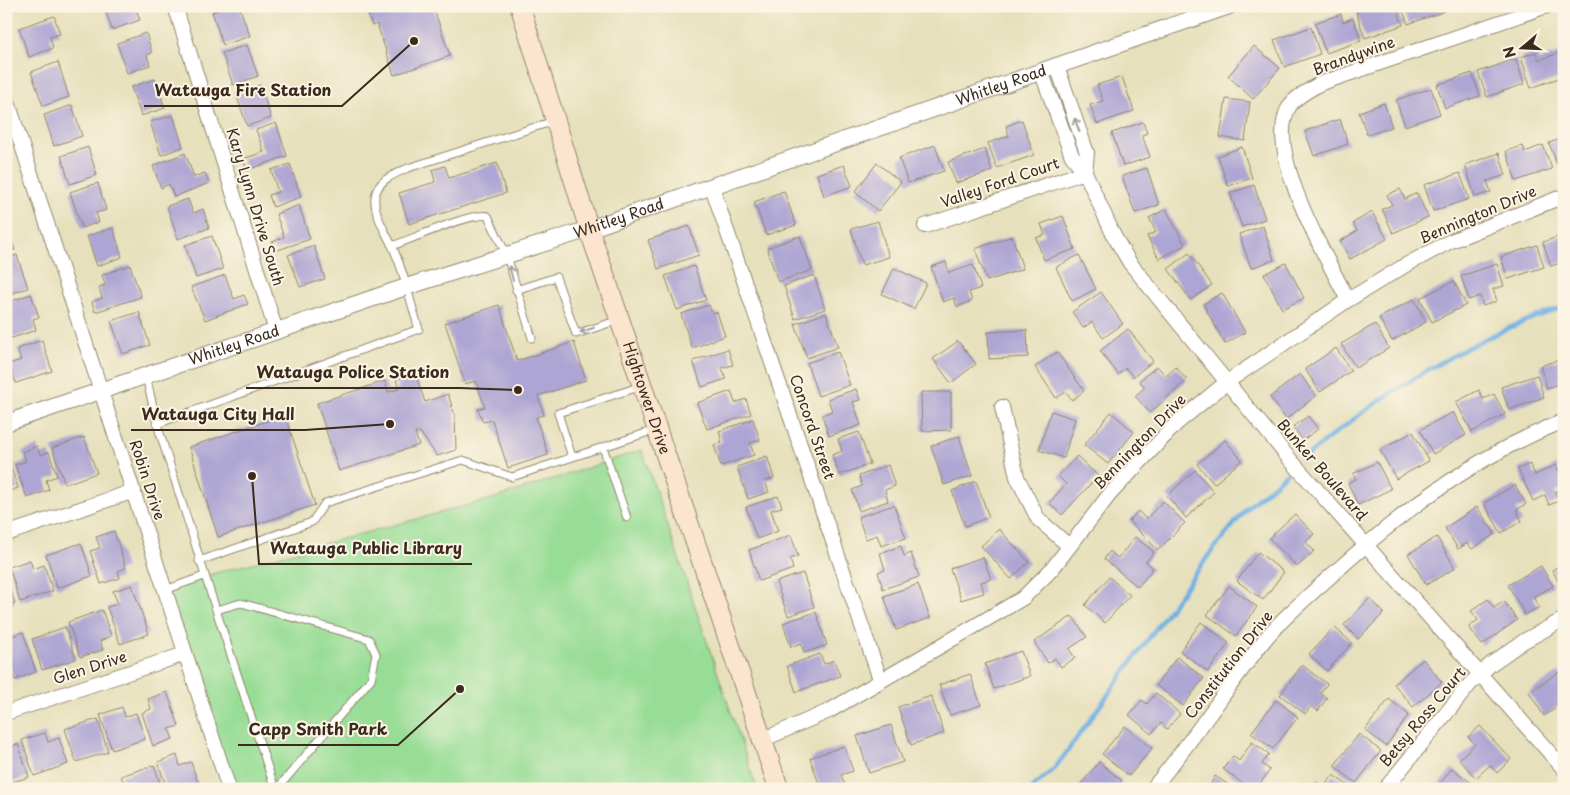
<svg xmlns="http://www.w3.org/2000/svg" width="1570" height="795" font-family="'Playpen Sans',sans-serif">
<rect width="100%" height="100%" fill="#fcf5e5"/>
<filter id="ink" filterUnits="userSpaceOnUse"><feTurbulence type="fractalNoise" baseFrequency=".02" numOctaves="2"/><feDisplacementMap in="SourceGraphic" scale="10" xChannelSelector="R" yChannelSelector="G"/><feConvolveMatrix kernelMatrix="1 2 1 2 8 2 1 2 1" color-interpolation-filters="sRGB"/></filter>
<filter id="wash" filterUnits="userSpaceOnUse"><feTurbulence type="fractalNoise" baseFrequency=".0096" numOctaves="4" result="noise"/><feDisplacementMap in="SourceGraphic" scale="20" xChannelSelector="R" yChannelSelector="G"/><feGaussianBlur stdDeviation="1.12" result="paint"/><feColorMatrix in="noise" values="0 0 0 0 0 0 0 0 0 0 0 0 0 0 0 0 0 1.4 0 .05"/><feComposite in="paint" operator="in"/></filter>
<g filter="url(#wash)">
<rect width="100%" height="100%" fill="#e6e0bc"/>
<path fill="#98dd96" stroke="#6a845a" d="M642,450l115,339h-528l-64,-199 39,-14 291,-78z"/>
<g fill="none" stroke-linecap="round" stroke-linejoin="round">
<path stroke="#6fb0e3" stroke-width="4.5" d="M1302,460c74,-63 169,-123 262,-153
M1031,789l24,-21 11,-15 142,-197 40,-49 38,-33"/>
</g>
<g id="blocks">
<path fill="#ada5d3" d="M104,6h31l5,14 -28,10z
M229,6h10l11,30 -27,9 -11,-33z
M365,6h68l17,50 -56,19 -17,-51 -5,2z
M1372,6h24l7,19 -38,13 -9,-26z
M1401,6h42l2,5 -37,13z
M1341,14l2,8 10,-4 8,23 -35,12 -11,-30z
M54,16l6,18 -10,3 3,11 -24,9 -10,-29z
M1311,27l9,27 -36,13 -10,-27z
M146,33l6,20 -5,2 3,10 -23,8 -10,-30z
M247,45l11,31 -25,9 -11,-32z
M1254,46l26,22 -27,31 -25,-23z
M1536,52l3,8 20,-7 5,15v8l-33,12 -10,-31z
M1516,59l8,25 -37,13 -9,-25z
M58,62l11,35 -26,9 -12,-34z
M1472,73l8,23 -35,12 -8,-23z
M1122,77l12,34 -37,13 -7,-19 13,-4 -6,-16z
M155,79l10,29 -24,8 -10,-29z
M260,85l11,33 -24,8 -11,-32z
M1431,88l9,26 -35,12 -9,-26z
M1226,99l24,3 -5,39 -25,-4z
M1384,103l8,24 -25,8 -8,-23z
M72,105l10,31 -28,10 -10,-31z
M173,115l10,32 -22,8 -11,-33z
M1340,119l8,25 -34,12 -9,-25z
M1022,120l12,35 -37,13 -9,-25 21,-7 -3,-10z
M1143,122l4,11 -5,2 8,22 -27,9 -11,-33z
M276,123l11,33 -40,14 -4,-11 21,-7 -8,-22z
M1564,138v24l-7,2 -8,-21z
M935,145l9,26 -36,12 -9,-25z
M1543,145l9,24 -36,12 -10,-30 17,-5 2,6z
M88,147l9,28 -27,9 -9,-28z
M1242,147l10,31 -24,8 -10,-30z
M985,149l7,22 -36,12 -8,-21z
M185,153l9,24 11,-4 4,10 -35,14 -5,-13 -8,4 -8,-22z
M1499,153l7,22 -19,6 4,11 -16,5 -10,-32z
M497,163l9,30 -97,31 -10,-31 36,-11 -3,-12 13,-4 4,12z
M877,163l24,19 -23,29 -23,-19z
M290,164l11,33 -28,10 -4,-12 9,-3 -7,-22z
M844,165l8,21 -28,10 -7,-22z
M1147,168l12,37 -24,8 -13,-37z
M1460,173l9,26 -36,12 -9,-26z
M98,183l8,27 -10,3 3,9 -17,6 -12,-36z
M1254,185l11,34 -23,8 -12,-34z
M1400,189l5,10 12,-6 11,24 -35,16 -11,-24 10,-4 -5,-10z
M784,191l12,34 -30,10 -12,-33z
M188,199l5,14 10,-4 6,19 -31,11 -11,-33z
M299,205l11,34 -35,12 -3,-9 12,-5 -8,-23z
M1166,209l19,36 -26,14 -12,-23 9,-4 -7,-14z
M1372,212l15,27 -37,20 -10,-18 17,-10 -4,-8z
M1063,216l12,33 -31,11 -8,-22 9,-3 -4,-11z
M878,221l11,36 -27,8 -11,-36z
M6,225l9,25 -9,2z
M689,226l10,29 -41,14 -10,-29z
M1263,226l11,34 -23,8 -12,-34z
M113,228l9,29 -25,9 -10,-30z
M1564,235v27l-13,4 -8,-24z
M212,236l11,33 -27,9 -11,-33z
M800,236l12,34 -34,12 -11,-34z
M1012,236l11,33 -36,12 -12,-32z
M1537,245l7,22 -36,12 -7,-22z
M314,246l11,33 -25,8 -12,-32z
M1189,253l23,32 -21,15 -23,-31z
M17,255l11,33 -22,7v-36z
M1079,255l17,34 -24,12 -16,-34z
M946,262l3,11 24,-8 8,23 -12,4 3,9 -15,6 -3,-9 -11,4 -12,-35z
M1286,263l18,35 -22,11 -18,-35z
M1497,264l7,22 -11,3 4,12 -14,5 -3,-10 -11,4 -8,-24z
M130,265l11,32 -46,15 -3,-10 10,-4 -3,-11 6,-2 -3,-10z
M694,266l12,34 -29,10 -12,-34z
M894,268l32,15 -12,26 -32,-15z
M225,275l9,24 10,-4 4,9 -43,16 -14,-33z
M814,275l11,34 -30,10 -11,-33z
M1454,281l12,24 -34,17 -12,-24z
M1101,292l22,32 -20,14 -11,-16 -9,6 -11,-16z
M1222,293l23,39 -20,12 -22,-40z
M31,294l8,23 -6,2 3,11 -30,10v-37z
M1414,299l12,23 -34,19 -13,-23z
M499,305l18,56 57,-19 12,38 -48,16 6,19 -8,2 12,38 -40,13 -16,-48 -9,2 -5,-13 7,-2 -9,-26 -11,3 -20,-61z
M709,305l3,8 5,-1 8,24 -33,12 -11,-34z
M139,312l11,33 -27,9 -12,-33z
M826,313l12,34 -31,11 -12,-34z
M1375,324l14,24 -33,20 -15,-24z
M1128,329l25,32 -20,16 -7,-9 -8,6 -18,-23z
M1027,330l1,27 -39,2 -1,-27z
M42,340l10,31 -36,12 -7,-19 12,-4 -4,-11z
M958,341l18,23 -25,19 -18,-24z
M1336,348l15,23 -31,21 -15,-23z
M728,349l5,16 -11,3 4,11 -24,8 -9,-26z
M838,352l12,33 -32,11 -11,-33z
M1057,352l27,39 -12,9 -6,-8 -10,6 -21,-31z
M1564,358v24l-17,6 -7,-22z
M1157,366l9,10 10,-9 11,13 -37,33 -15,-17 10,-9 -6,-6z
M415,373l10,29 23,-8 7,22 1,34 -19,6 -17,-24 -5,1 4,12 -80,26 -22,-68 68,-22 3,11 11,-3 -3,-10z
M1300,374l16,22 -30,23 -16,-22z
M1537,375l7,22 -35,13 -8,-23z
M856,389l4,11 -7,2 8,23 -32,11 -7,-21 10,-4 -4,-12z
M1479,390l4,9 11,-5 11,20 -33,18 -16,-30z
M731,391l4,12 11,-4 5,15 -44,15 -10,-26z
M921,392h30v38l-29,1z
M1051,411l24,8 -11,39 -25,-8z
M1111,412l23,20 -26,32 -24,-19z
M1453,412l13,23 -33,19 -13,-24z
M285,415l30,90 -97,32 -29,-90z
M1308,416l10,13 -15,11 -10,-13z
M753,419l7,21 -10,3 4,12 -33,11 -7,-21 8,-3 -3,-11z
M859,432l11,32 -31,11 -7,-20 10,-4 -4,-12z
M1413,432l16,29 -33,18 -16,-29z
M959,436l13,40 -28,9 -13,-39z
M84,437l13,36 -32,11 -13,-36z
M1225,440l17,20 -28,24 -17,-20z
M37,446l3,9 9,-3 8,24 -11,4 3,10 -22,8 -12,-33 11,-4 -4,-9z
M767,456l7,22 -9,3 4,11 -21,7 -11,-32z
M1077,456l21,20 -36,39 -13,-12 17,-19 -8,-8z
M6,459h2l10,29 -11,4 4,10 -5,2z
M1377,462l14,27 -33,16 -10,-22 8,-4 -3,-5z
M1530,464l5,11 21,-10 8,17v6l-9,4 4,9 -10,4 -4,-10 -12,6 -15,-32z
M888,465l7,21 -10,4 3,11 -29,10 -7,-21 10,-4 -3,-10z
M1195,470l19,22 -28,26 -19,-22z
M976,481l13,36 -24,9 -13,-35z
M1515,485l11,19 -10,6 6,11 -21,12 -17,-30z
M778,496l4,11 -11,3 7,21 -21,8 -11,-32z
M1163,501l22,22 -27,27 -29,-29 9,-10 8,8z
M894,505l12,33 -25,8 -4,-11 -11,4 -8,-22z
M1477,507l18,27 -23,15 -5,-6 -9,6 -13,-21z
M1295,514l19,20 -8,8 8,9 -17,16 -28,-29z
M999,529l30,33 -18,17 -30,-33z
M114,531l12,37 -8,3 2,7 -19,6 -11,-33 10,-3 -4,-11z
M791,535l7,21 -8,3 3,10 -34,12 -10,-31z
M1135,537l19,15 -8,10 7,6 -15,19 -34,-28 6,-8 8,7z
M1437,537l18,31 -29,17 -18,-31z
M81,543l11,33 -35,12 -11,-33z
M901,546l3,10 7,-3 8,24 -36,12 -5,-17 7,-2 -5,-17z
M1258,552l26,20 -21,28 -26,-19z
M983,557l8,22 -10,3 3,11 -23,7 -11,-32z
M30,560l3,9 11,-4 9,26 -33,11 -11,-35z
M1564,563v29l-12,-22z
M1541,566l12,20 -20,11 6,10 -14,8 -17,-30z
M803,573l11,34 -26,9 -12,-34z
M1109,577l21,18 -25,28 -20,-18z
M6,578l9,25 -9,3z
M918,584l12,34 -34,12 -12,-34z
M132,585l17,49 -29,10 -13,-37 11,-3 -5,-13z
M1229,586l28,21 -21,29 -29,-21z
M1370,598l14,15 -26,26 -14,-14z
M1488,599l6,9 10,-7 13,19 -35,25 -13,-18 9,-7 -7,-9z
M102,610l9,26 -11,5 3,9 -23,7 -12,-35z
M816,612l11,33 -23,8 -3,-10 -10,4 -8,-24z
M1072,616l15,21 -18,12 6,9 -14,9 -6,-9 -7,5 -14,-21z
M1201,622l28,21 -21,29 -28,-21z
M65,627l11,32 -34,11 -10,-31z
M1334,627l18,16 -25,28 -18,-17z
M23,632l13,40 -21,8 -4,-11 -5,1v-32z
M1021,651l9,25 -36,13 -9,-25z
M820,654l4,10 10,-4 6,16 -44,16 -9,-26z
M1177,657l27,21 -21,28 -27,-21z
M1423,659l19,23 -29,25 -19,-23z
M1302,665l25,19 -7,9 7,5 -9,13 -7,-5 -6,8 -25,-19z
M1559,672l5,8v32l-5,-6 -15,10 -15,-24z
M970,674l11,31 -31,10 -11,-30z
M167,692l12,34 -10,3 4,10 -20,7 -11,-33 9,-4 -3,-10z
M1156,693l24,21 -13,15 -6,-6 -10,11 -22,-19 13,-15 5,4z
M931,696l13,37 -33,12 -13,-38z
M1389,699l20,16 -23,31 -21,-16z
M1276,700l22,17 -25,32 -22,-16z
M122,707l3,10 11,-4 9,26 -33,11 -12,-35z
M98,719l10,33 -32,10 -11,-33z
M891,725l12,37 -34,11 -12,-37z
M1125,726l27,22 -23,28 -27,-22z
M1480,726l31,33 -14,14 -7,-8 -14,13 -17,-19 16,-15 -7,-7z
M45,733l3,9 11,-4 9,26 -34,12 -12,-36z
M1359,734l22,17 -25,32 -22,-17z
M1252,742l17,12 -7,10 8,6 -14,19h-6l-27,-20 10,-13 6,5z
M18,744l11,33 -23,7v-36z
M844,746l9,25 -12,4 4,10 -10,4h-14l-11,-31z
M177,755l3,11 11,-4 9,27h-33l-9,-27z
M1099,762l23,19 -7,8h-38z
M154,765l8,24h-36l-5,-13z
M1452,768l21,16 -3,5h-34z
M1333,775l20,14h-42l5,-8 8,6z
M1215,776l20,13h-27z"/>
</g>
</g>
<g filter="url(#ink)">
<use href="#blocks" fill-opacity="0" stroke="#90856d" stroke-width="1"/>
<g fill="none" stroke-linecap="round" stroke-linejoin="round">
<g stroke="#90856d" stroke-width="9">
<path id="service" d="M392,246c18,-6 81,-35 96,-30l19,40 25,82
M516,290l40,-13 20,57 43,-14
M146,376l11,48 59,186
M157,424l262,-95c-8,-24 -13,-50 -23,-74 -6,-17 -23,-39 -21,-58 2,-17 20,-23 33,-29l146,-47
M603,447l24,71
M572,457l-14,-44 84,-27
M199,561l113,-39 13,-19 138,-43 49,17 143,-47
M165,590l39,-14
M275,789l-59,-179 25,-7 128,36 7,15 -5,25 -94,110"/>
</g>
<g stroke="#90856d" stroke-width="16">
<path id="minor" d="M175,6l101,325
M1057,66l30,87 -2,19
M1041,71l31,85 13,16 29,64 16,27 157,193 277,313
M6,96l223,693
M712,187l168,492
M925,226l160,-54
M1348,300c-20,-40 -88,-154 -57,-196 7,-9 19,-14 28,-20l228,-78
M1002,407l15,70 21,42 31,27
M6,534l128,-43
M6,713l179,-59
M762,740l67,-29 194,-113 29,-29 58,-75 67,-71 50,-41 121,-82 56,-34 47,-25 113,-45
M1152,789c41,-48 75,-102 114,-151 17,-20 38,-38 57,-55 72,-66 150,-127 241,-162
M1385,789l85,-105 21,-20 33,-23 40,-22"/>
</g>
<g stroke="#90856d" stroke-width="18">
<g id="tertiary">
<path id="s1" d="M6,423l400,-136 183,-58 640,-223"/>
</g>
</g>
<g stroke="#90856d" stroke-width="21">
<g id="secondary">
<path id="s2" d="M520,6l69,223 190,560"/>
</g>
</g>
<use href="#service" stroke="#fff" stroke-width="7"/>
<use href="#minor" stroke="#fff" stroke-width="14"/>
<use href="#tertiary" stroke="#fff" stroke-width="16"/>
<use href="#secondary" stroke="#fbe5cf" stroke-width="19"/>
</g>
<defs><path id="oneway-shaft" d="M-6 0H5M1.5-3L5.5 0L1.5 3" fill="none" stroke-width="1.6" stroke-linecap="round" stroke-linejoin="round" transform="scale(1.25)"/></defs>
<g stroke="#a79f9a">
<use href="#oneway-shaft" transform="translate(1077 125) rotate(-109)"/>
<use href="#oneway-shaft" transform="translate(511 273) rotate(-105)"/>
<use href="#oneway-shaft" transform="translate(587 330) rotate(162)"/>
</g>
</g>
<g text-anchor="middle" stroke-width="4" stroke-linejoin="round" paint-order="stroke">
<g font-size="15" fill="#3b2a1e" stroke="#fcf5e5">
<text transform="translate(1354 56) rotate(-20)" y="5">Brandywine</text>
<text dy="5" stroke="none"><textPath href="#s1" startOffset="1051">Whitley Road</textPath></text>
<text transform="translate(1000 183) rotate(-19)" y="5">Valley Ford Court</text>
<text transform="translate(255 207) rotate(73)" y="5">Kary Lynn Drive South</text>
<text transform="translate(1478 215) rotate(-23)" y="5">Bennington Drive</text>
<text dy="5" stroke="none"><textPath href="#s1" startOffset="646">Whitley Road</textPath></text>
<text dy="5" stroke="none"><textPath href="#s1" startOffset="241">Whitley Road</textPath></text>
<text dy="5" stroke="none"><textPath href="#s2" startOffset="412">Hightower Drive</textPath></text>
<text transform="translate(812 427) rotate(71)" y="5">Concord Street</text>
<text transform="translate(1140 442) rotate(-46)" y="5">Bennington Drive</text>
<text transform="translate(1322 470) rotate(49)" y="5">Bunker Boulevard</text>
<text transform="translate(147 480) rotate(72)" y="5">Robin Drive</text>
<text transform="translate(1229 665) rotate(-52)" y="5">Constitution Drive</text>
<text transform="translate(90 668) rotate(-18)" y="5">Glen Drive</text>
<text transform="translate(1423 717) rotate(-50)" y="5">Betsy Ross Court</text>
</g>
</g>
<path fill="none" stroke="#3b2a1e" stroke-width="2" d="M414 41L342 106H144M518 390L460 388H246M390 424L305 430H131M252 476L259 564H472M460 689L398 745H238"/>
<g fill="#3b2a1e" stroke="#fcf5e5" stroke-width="2">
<circle cx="414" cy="41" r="5"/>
<circle cx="518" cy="390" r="5"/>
<circle cx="390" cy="424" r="5"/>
<circle cx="252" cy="476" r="5"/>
<circle cx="460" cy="689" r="5"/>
</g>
<g font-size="16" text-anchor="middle" font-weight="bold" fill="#3b2a1e" stroke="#fcf5e5" stroke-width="4" stroke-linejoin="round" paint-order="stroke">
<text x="243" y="96">Watauga Fire Station</text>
<text x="353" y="378">Watauga Police Station</text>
<text x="218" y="420">Watauga City Hall</text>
<text x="366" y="554">Watauga Public Library</text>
<text x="318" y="735">Capp Smith Park</text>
</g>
<rect width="1570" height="795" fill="none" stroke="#fcf5e5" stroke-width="25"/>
<g transform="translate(1522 48) rotate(251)" stroke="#fcf5e5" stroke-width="4" paint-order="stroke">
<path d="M0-4L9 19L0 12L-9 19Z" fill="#3b2a1e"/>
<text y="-8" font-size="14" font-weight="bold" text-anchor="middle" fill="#3b2a1e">N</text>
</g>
</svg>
